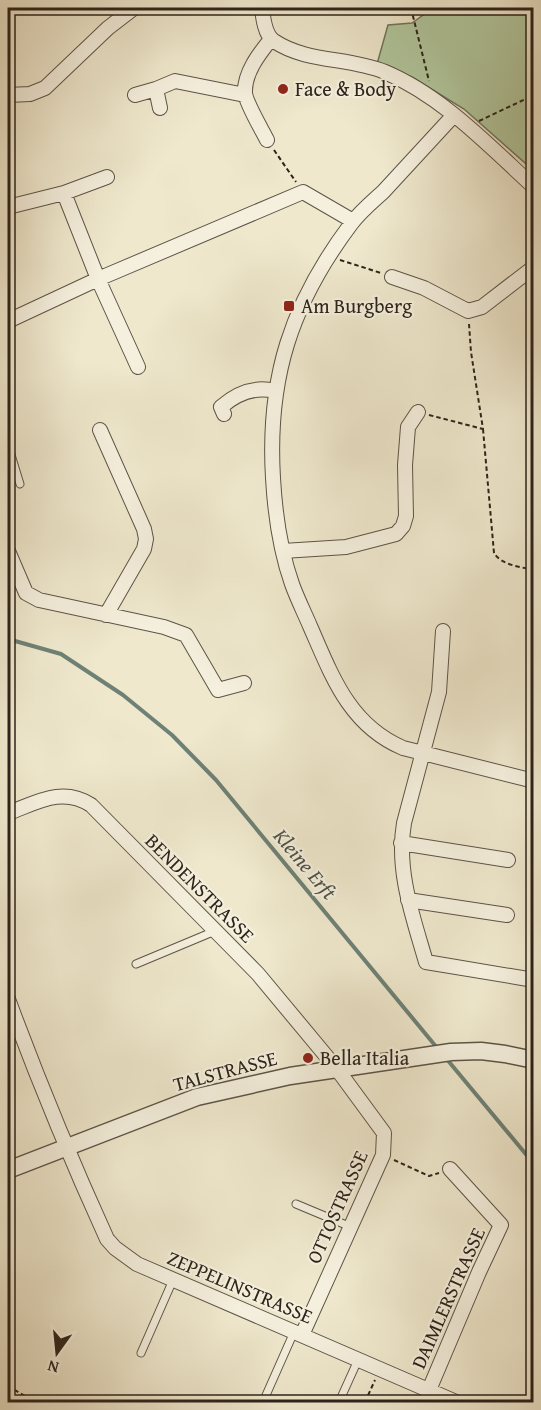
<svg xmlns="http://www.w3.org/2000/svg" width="541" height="1410" font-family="'Gentium Book Plus',serif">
<rect width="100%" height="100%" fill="#efe8cd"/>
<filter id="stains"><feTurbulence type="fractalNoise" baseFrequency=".00333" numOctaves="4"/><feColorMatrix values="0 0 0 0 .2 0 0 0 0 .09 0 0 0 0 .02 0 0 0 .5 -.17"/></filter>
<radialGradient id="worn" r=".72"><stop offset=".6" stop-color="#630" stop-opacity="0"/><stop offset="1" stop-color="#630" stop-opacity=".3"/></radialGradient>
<path fill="#b2c79d" stroke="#6f755c" stroke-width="1.5" d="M433,8h100v162l-69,-61 -52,-32 -35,-13 11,-39 24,-2z"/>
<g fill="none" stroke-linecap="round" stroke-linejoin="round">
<path stroke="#6e8176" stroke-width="4" d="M8,639l53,15 62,41 49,40 44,45 222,269
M445,1057l89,107"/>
<g stroke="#5d5447" stroke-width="9">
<path id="service" d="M8,445l8,26 -8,3
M16,471l4,13
M136,964l79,-33
M296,1204l55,23
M141,1353l32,-73
M263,1402l31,-70
M339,1402l19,-42"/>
</g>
<g stroke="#5d5447" stroke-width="16">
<path id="minor" d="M262,8c1,10 3,27 12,33 33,22 75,16 111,31 57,24 103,73 149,115
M8,95l22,-1 15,-6 63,-60 26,-20
M135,95l21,-6
M160,108l-4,-19 19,-8 70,14
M454,115c-24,26 -47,51 -71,77 -11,10 -23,20 -32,32 -60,80 -84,154 -78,254 2,36 7,72 19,106 5,14 12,28 18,42 22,50 39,99 93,122l131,33
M267,140c-5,-10 -21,-37 -22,-47 -1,-20 14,-39 26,-54
M107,177l-43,16 34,86 40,88
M12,206l52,-13
M392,277l32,11 44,23 14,-4 52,-40
M8,321l90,-42 205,-87 50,29
M224,414l-3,-7c16,-14 34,-21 54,-16
M100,430l44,99 2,10 -2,10 -38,66
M8,551l18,42 13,7 125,27 22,8 32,55 26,-7
M283,551l63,-4 50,-13 7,-8 3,-10 -1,-51 3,-38 10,-15
M443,631l-4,61 -35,131c-8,48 9,94 22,139l102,17
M8,813c28,-10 54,-27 83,-8l167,169 79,95 47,64 -1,22 -81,180
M401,843l107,17
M408,900l99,15
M8,999c30,81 63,161 99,240l8,9 22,16 319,138
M429,1390l50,-118 22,-47 -51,-56"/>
</g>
<g stroke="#5d5447" stroke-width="19">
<path id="tertiary" d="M8,1170l189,-73 93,-21 161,-24 30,-1 24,3 29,6"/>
</g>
<path stroke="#2c231a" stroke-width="2" stroke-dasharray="4.5 3" stroke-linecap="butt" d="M385,8l16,3 11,-1
M411,8l18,73
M479,121l55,-26
M274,150l22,32
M340,260l41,13
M429,415l54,14 -12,-77 -2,-28
M483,429l11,124c7,12 27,14 40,17
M394,1160l35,16 10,-3
M8,1386l27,16
M365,1402l10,-22"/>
<use href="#service" stroke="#f5f0de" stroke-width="7"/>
<use href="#minor" stroke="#f5f0de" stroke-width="14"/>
<use href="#tertiary" stroke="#f5f0de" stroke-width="16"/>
</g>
<g fill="#8f2418" stroke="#f5f0de" stroke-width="2">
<circle cx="283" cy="89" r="6"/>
<rect x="283" y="300" width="12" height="12" rx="3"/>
<circle cx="308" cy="1058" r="6"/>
</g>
<g text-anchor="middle" stroke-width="4.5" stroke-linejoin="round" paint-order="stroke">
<g font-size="20" fill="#2c231a" stroke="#f5f0de" text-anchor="start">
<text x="295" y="96">Face &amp; Body</text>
<text x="301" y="313">Am Burgberg</text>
<text x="320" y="1065">Bella Italia</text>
</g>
<g font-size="20" fill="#2c231a" stroke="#f5f0de">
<text transform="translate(200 888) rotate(45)" y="7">BENDENSTRASSE</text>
<text transform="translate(225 1071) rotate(-15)" y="7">TALSTRASSE</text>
<text transform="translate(337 1207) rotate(-66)" y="7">OTTOSTRASSE</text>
<text transform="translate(240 1287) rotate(23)" y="7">ZEPPELINSTRASSE</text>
<text transform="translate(448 1298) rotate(-66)" y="7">DAIMLERSTRASSE</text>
</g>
<g font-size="21" font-style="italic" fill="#4d5248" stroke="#f5f0de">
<text transform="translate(305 864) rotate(50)" y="7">Kleine Erft</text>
</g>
</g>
<rect width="541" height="1410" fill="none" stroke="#efe8cd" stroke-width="30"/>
<rect x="9" y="9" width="523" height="1392" fill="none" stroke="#2c231a" stroke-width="3"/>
<rect x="15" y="15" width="511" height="1380" fill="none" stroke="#2c231a" stroke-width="1.5"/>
<g transform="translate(57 1353) rotate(195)" stroke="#f5f0de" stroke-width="4.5" paint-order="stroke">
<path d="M0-4.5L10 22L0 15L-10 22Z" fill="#2c231a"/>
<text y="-9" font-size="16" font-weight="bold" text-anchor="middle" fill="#2c231a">N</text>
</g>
<rect width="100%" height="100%" filter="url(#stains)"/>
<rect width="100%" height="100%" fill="url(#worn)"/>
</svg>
